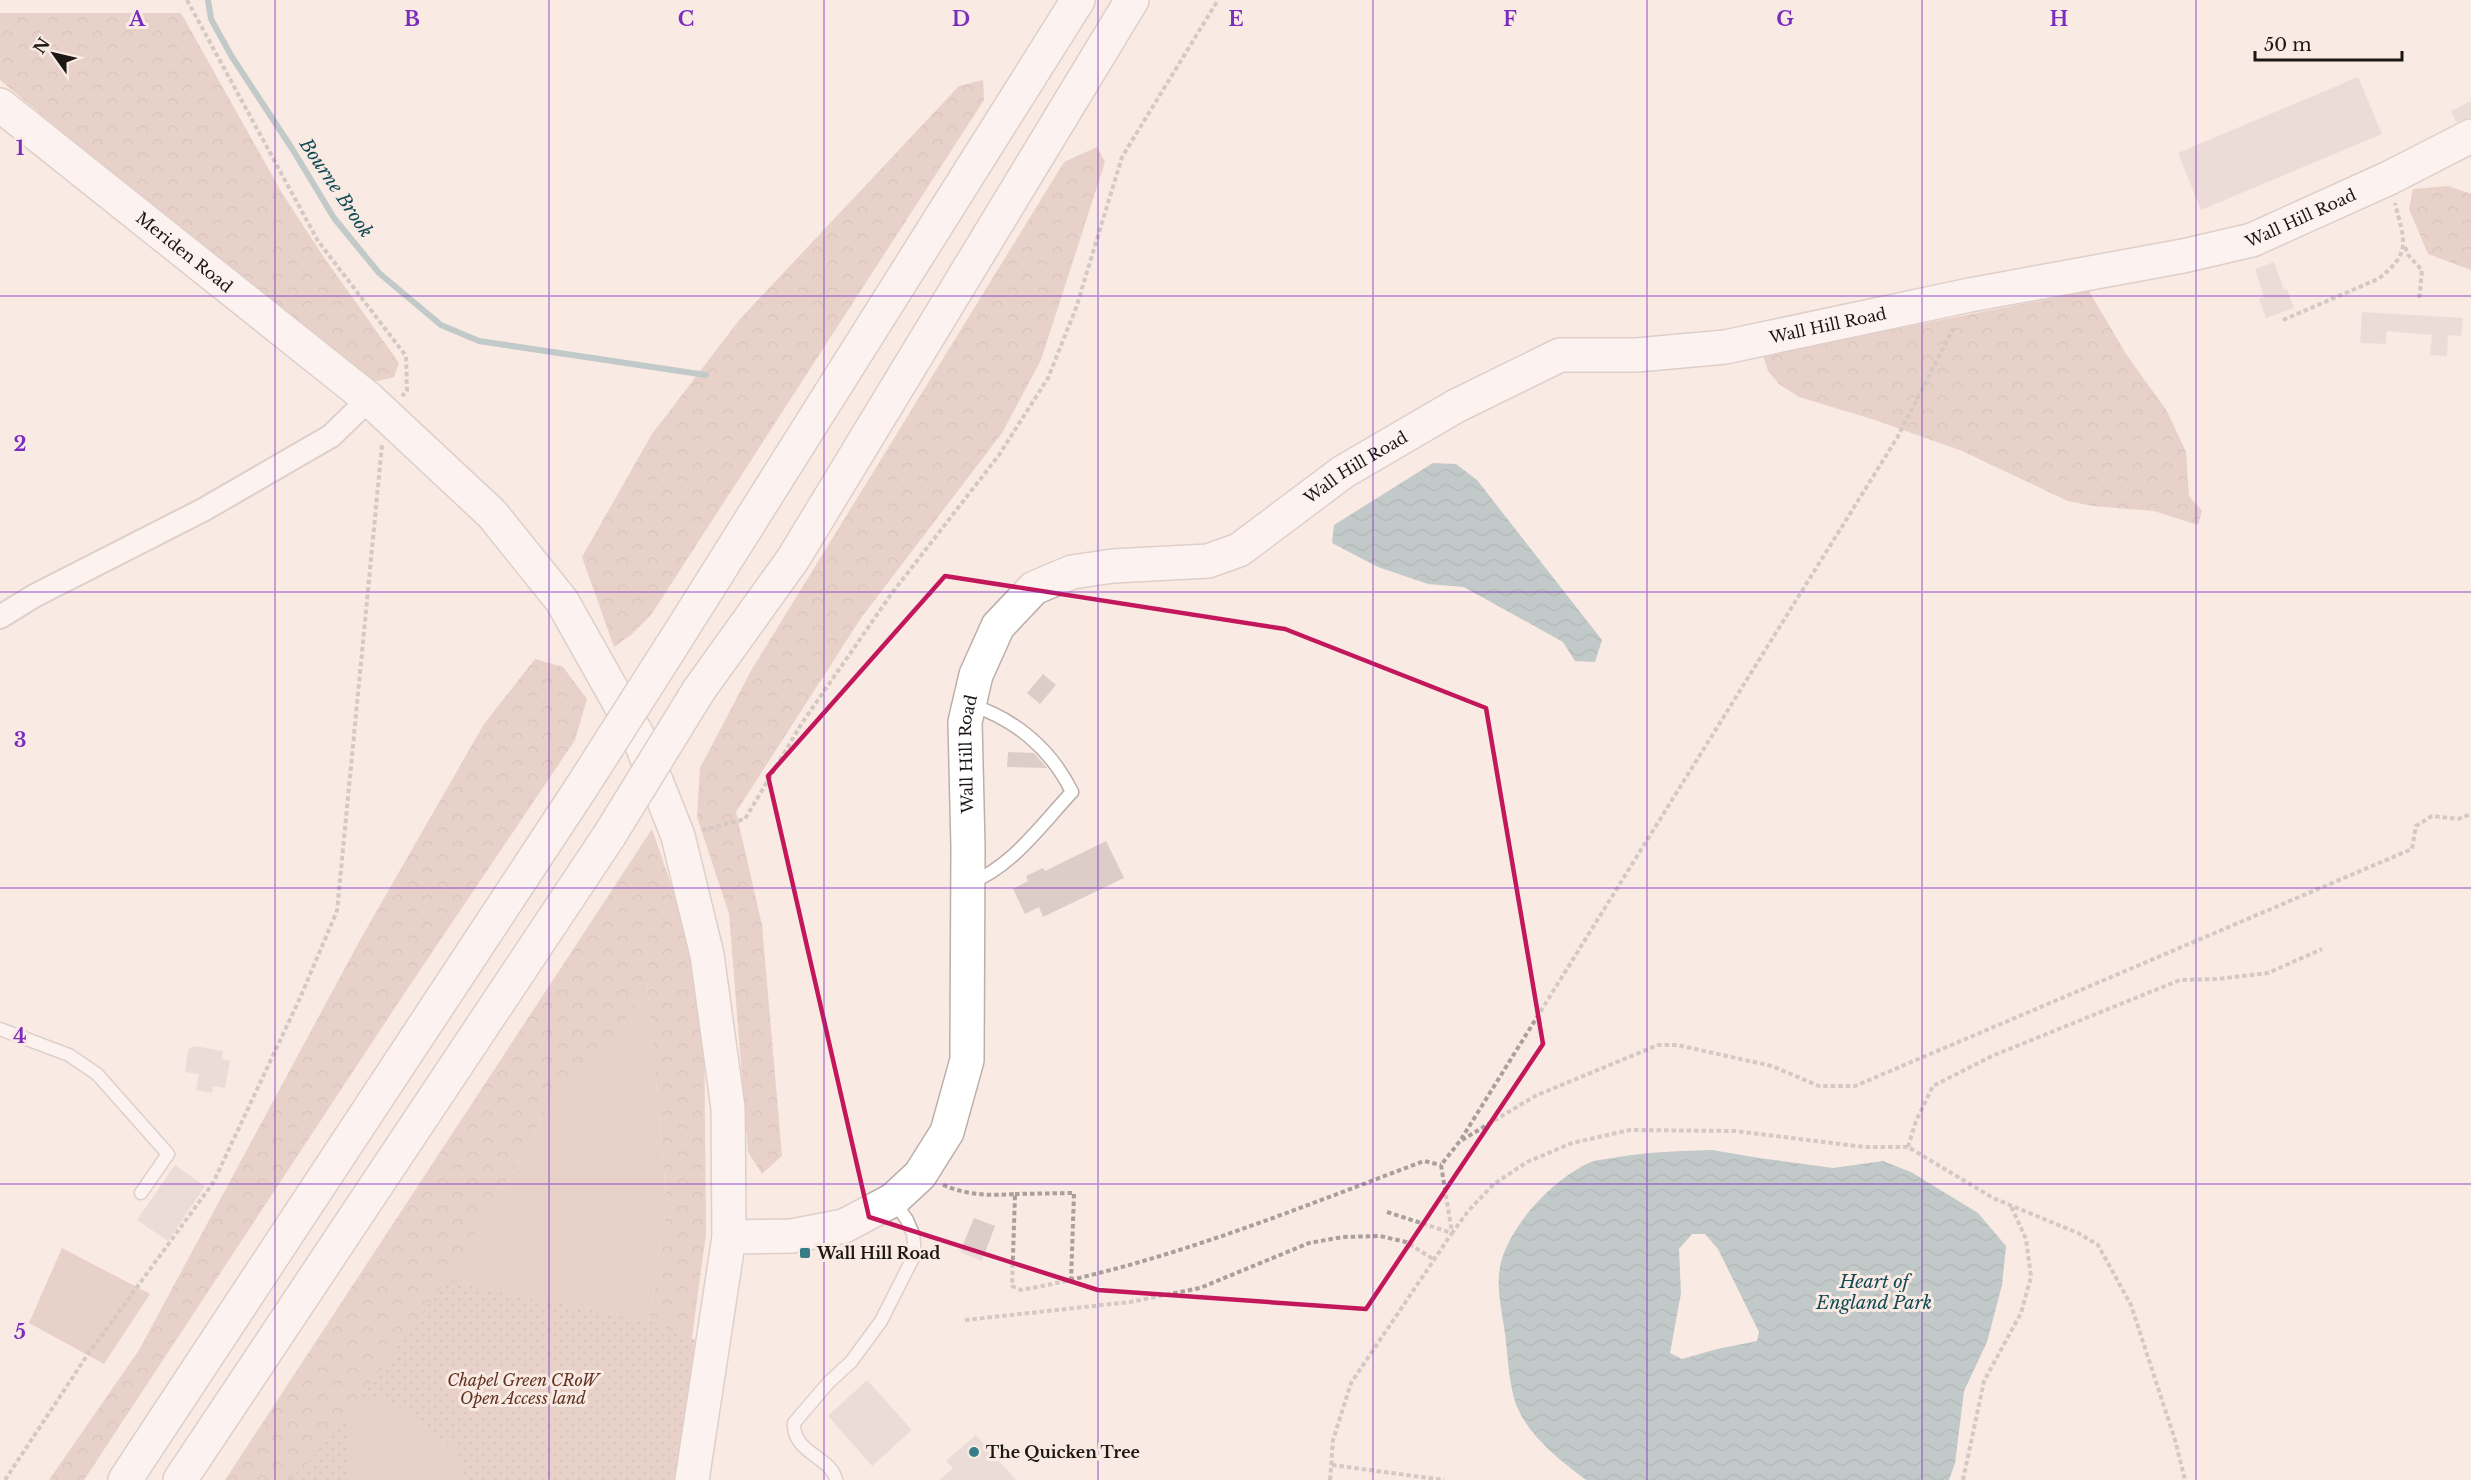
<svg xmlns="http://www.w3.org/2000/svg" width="2471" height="1480" font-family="'Libre Baskerville',serif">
<defs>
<pattern id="forest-crowns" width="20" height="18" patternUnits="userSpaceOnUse" patternTransform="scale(1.5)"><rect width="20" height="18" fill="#d3b4a8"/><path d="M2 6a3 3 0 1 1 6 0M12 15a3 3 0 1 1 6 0" fill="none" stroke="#b59a90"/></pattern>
<pattern id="park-dots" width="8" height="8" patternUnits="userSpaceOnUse" patternTransform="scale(1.5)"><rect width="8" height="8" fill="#d3b4a8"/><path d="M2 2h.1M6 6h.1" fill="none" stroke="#b59a90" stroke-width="1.8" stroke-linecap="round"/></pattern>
<pattern id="water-waves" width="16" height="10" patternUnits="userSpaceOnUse" patternTransform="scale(1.5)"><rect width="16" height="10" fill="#7ca2a9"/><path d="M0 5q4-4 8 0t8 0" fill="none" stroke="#658388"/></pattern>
</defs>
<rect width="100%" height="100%" fill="#f9eae4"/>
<path fill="#d3b4a8" d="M647,981l20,225 -18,115 -169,-33 -34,-15 42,-58 62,-111 67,-67z
M62,1248l88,46 -46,70 -75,-41z
M382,1394l75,57 9,29h-118c-1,-17 -8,-65 7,-75 8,-5 18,-7 27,-11z"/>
<path fill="url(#forest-crowns)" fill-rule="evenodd" d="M0,13h181l101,180 41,63 76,107 -5,14 -20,5 -208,-163 -166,-139z
M983,80l1,20 -333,515 -19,19 -18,13 -32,-90 70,-123 88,-115 219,-233z
M1097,147l8,15 -64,198 -39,73 -141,185 -125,194 26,113 20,231 -20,18 -14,-22 -19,-238 -32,-97 3,-49 52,-99 312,-507z
M2448,186l23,8v76l-43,-16 -19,-45 4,-20z
M2089,291l37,63 41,57 19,41 3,44 13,15 -4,14 -44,-14 -61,-5 -25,-5 -106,-50 -87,-31 -76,-23 -20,-13 -11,-13 -5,-16z
M535,659l28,8 24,32 -12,41 -169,251 -322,489h-35l90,-130 221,-410 124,-216z
M652,829l33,96 19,94 2,215 -17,125 -223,121 -9,-29 -75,-57c-9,4 -19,6 -27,11 -15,11 -8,58 -7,75h-123zM647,982l20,224 -18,115 -169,-33 -33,-15 41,-58 62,-111 67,-67z"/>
<path fill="url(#park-dots)" d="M447,1279l33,9 169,33 46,19 -20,140h-209l-9,-29 -75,-57 -30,14 20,-25z
M349,1412l-3,15 2,53h-59l33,-32z"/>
<path fill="url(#water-waves)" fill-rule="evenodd" d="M1433,463l23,1 21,16 125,160 -7,22 -20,-1 -12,-19 -99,-55 -36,-3 -50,-17 -46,-24 2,-18z
M1712,1150l47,8 74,10 50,-7 28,11 67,41 28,33 -4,39 -15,57 -23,49 -9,72 -6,17h-363c-25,-19 -55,-42 -68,-71 -8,-18 -10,-48 -12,-67 -2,-22 -9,-46 -7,-68 3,-42 54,-96 92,-112 8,-3 18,-3 27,-5 31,-5 62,-6 94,-7zM1692,1234h13l13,15 41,83 -2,9 -40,8 -35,10 -12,-6 11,-60 -2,-44z"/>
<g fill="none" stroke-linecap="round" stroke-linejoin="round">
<path stroke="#7ca2a9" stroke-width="6" d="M208,0l3,19 21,38 61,93 41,68 45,55 62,52 38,16 227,34"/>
</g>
<path fill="#dccdc8" d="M2358,77l24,57 -181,76 -23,-57z
M2471,101v16l-15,5 -5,-11z
M2274,262l10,28 3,-1 7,19 -28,10 -7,-19 5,-2 -9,-28z
M2362,312l101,6 -2,18 -13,-1 -1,21 -17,-1 2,-20 -45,-4 -1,13 -26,-1z
M1043,674l13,11 -16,19 -13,-11z
M1008,752l26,1 13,15 -40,-1z
M1106,841l18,37 -81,39 -4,-10 -14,7 -12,-25 15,-8 -2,-5 17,-8 2,3z
M194,1046l29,5 -1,8 8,2 -5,27 -12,-2 -1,7 -16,-3 3,-16 -14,-2 3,-22z
M175,1165l30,21 -37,55 -31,-21z
M974,1218l21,8 -13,35 -22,-9z
M867,1380l45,50 -40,36 -44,-50z
M976,1435l40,45h-77l14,-12 -7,-7z"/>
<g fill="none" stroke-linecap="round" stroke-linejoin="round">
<g stroke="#bcafa9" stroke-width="15">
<path id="lane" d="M970,883c42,-16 72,-59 102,-91 -21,-43 -57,-73 -101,-87
M0,1029l69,26 28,19 71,80 -27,39
M836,1480c-4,-23 -44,-27 -42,-57l35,-41 22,-20 30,-41 34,-67 -2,-20 -6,-14 -13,-19"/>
</g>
<g stroke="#bcafa9" stroke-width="26">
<path id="street" d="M0,617l34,-21 169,-86 128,-74 38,-37"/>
</g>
<g stroke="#bcafa9" stroke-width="36">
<g id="secondary">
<path id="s1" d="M0,105l369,294 123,115 70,87 77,137 39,98 29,119 21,153 1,129 -37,243"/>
<path id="s2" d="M729,1237l63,-1 52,-10 49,-26 27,-25 27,-43 20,-72 1,-213 -3,-125 11,-47 22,-49 36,-38 38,-16 41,-6 95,-5 31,-11 104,-78 113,-66 104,-51h77l88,-8 245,-52 213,-39 69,-16 137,-62 82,-42"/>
</g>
</g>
<g stroke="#bcafa9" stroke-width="36">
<path id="highway" d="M671,647l407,-647
M699,690l94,-131 339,-559
M125,1480l456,-692
M180,1480l429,-644"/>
</g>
<path stroke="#aa9f9a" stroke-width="4" stroke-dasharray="4.5 3" stroke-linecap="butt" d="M187,0l131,241 88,115 1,35 -5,5
M2405,247l4,9 13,14 -3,31
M2283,320l95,-41c35,-27 26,-38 17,-76
M702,830l43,-11 57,-96 90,-130 107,-138 49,-77 28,-70 46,-151 96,-157
M1462,1140l73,-44 123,-51h19l95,21 47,20h36l557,-237 4,-23 16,-10 26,3 13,-5
M1908,1147l8,-26 17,-35 59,-30 188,-76 38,-1 50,-6 54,-24
M943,1185c24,10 46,11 72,9l-3,92 9,4c140,-25 270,-79 403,-129l17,4
M1015,1194l59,-1 -3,88
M1387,1212l65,21 17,-23 25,-26 33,-22 45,-19 58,-13 105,1 129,16h44l85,51 85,35 20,12 33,60 44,135 10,40
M965,1320l165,-18 70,-14 109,-45 34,-6 37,-1 26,6 27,17
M1332,1465l112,15
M5,1480l81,-123 127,-174 87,-185 37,-87 45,-466
M1330,1480l3,-40 18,-57 101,-150 -11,-68 19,-24 437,-703 58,-113
M1963,1480l21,-99 37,-68 10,-36 -5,-38 -15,-33"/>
<use href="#lane" stroke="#fff" stroke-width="12"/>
<use href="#street" stroke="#fff" stroke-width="22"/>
<use href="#secondary" stroke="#fff" stroke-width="33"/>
<use href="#highway" stroke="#fff" stroke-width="33"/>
<g stroke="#bcafa9" stroke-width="36" stroke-linecap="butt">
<path id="highway-bridge" d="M581,788l90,-141
M609,836l90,-146"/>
</g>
<use href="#highway-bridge" stroke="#fff" stroke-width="33"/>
</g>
<path d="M0 0H2471V1480H0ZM945,576l340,53 201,79 57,336 -177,265 -268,-19 -229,-73 -101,-441z" fill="#f9eae4" fill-opacity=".55" fill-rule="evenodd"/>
<path fill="none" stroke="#c2185b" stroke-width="4.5" stroke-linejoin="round" d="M945,576l340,53 201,79 57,336 -177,265 -268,-19 -229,-73 -101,-441z"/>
<path fill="none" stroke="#7b2cbf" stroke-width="1.5" stroke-opacity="0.55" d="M275,0v1480M549,0v1480M824,0v1480M1098,0v1480M1373,0v1480M1647,0v1480M1922,0v1480M2196,0v1480M0,296h2471M0,592h2471M0,888h2471M0,1184h2471"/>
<g fill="#367d88" stroke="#f9eae4" stroke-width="2">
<rect x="799" y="1247" width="12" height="12" rx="3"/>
<circle cx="974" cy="1452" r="6"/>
</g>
<g text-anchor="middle" stroke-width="6" stroke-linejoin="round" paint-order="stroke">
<g font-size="16" fill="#1c1715" stroke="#f9eae4">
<text dy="6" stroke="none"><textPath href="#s2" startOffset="2170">Wall Hill Road</textPath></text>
<text dy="6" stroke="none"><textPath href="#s1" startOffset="236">Meriden Road</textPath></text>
<text dy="6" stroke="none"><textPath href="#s2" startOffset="1684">Wall Hill Road</textPath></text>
<text dy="6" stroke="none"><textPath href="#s2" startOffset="1180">Wall Hill Road</textPath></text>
<text dy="6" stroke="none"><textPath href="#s2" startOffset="640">Wall Hill Road</textPath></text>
</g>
<g font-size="16" font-weight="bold" fill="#1c1715" stroke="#f9eae4" text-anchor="start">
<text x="817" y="1259">Wall Hill Road</text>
<text x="986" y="1458">The Quicken Tree</text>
</g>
<g font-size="16" font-style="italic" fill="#60321f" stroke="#f9eae4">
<text x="523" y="1386">Chapel Green CRoW<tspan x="523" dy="18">Open Access land</tspan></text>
</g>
<g font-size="18" font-style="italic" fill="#114a53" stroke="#f9eae4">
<text transform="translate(336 188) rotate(56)" y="6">Bourne Brook</text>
<text x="1874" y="1288">Heart of<tspan x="1874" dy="21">England Park</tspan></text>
</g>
</g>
<g font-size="20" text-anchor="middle" font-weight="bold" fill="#7b2cbf" stroke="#f9eae4" stroke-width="6" stroke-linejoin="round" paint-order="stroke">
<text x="137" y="26">A</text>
<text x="412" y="26">B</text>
<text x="686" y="26">C</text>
<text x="961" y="26">D</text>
<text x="1236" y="26">E</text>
<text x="1510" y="26">F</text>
<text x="1785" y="26">G</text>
<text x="2059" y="26">H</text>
<text x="20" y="155">1</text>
<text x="20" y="451">2</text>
<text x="20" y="747">3</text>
<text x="20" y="1043">4</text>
<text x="20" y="1339">5</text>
</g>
<g transform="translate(54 54) rotate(304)" stroke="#f9eae4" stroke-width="4.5" paint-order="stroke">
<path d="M0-4.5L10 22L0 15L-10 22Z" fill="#1c1715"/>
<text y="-9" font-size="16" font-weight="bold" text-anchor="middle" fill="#1c1715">N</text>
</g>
<path d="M2255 51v9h147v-9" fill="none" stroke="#1c1715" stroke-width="3"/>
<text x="2264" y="51" font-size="18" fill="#1c1715" stroke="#f9eae4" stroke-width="4.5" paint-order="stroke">50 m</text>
</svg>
